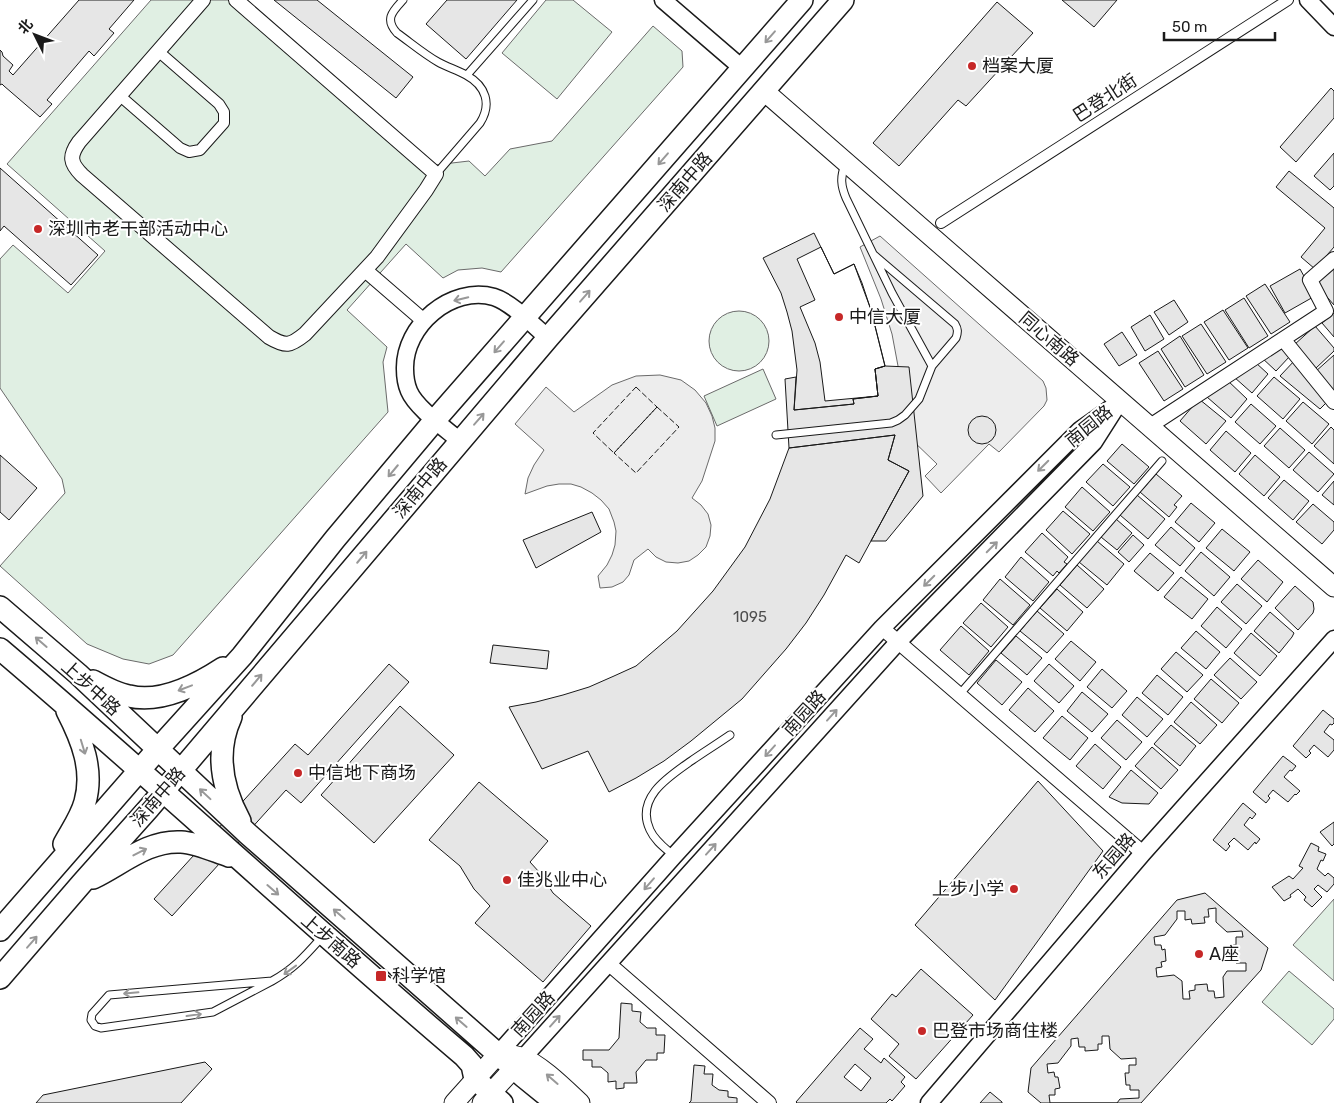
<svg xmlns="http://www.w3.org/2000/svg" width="1334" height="1103" font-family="Rubik,'Noto Sans SC',sans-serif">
<rect width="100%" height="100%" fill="#fff"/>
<path fill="#e0efe3" stroke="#6a6a6a" d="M151,0h96l188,165 34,-4 16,15 25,-27 42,-8 101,-115 29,25 1,16 -182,205 -19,-4 -24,2 -15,8 -37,-34 -59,66 40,37 -4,15 5,50 -215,243 -24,9 -26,-5 -36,-15 -87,-78 65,-73 -3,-14 -62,-91v-129l13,-14 55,48 37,-42 -98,-87z
M546,0h27l39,32 -55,67 -55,-46z
M709 341a30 30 0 1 1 60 0a30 30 0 1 1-60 0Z
M763,369l13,30 -59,27 -13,-30z
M1334,899v82l-41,-36z
M1289,971l45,38v10l-22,26 -50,-43z"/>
<path fill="#ededed" stroke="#6a6a6a" d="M880,236l163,145 3,7 1,12 -3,6 -45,46 -10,-8 -48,49 -16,-17 12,-12 -28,-27 -8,-55 -9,-48 -11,-35 -21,-52z
M660,375l21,5 14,10 11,13 6,13 3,12v13l-13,40 -10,17 9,7 7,9 3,11 -1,11 -4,11 -8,8 -9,6 -11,2 -12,-1 -10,-5 -8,-8 -14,11 -5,15 -6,7 -11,5 -12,1 -2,-12 9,-11 5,-10 3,-10 1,-14 -2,-9 -5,-13 -8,-9 -9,-7 -11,-6 -10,-3h-12l-12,2 -22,8 3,-16 6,-13 10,-15 -29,-26 31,-37 28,25 38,-27 24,-9z"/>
<path fill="#e6e6e6" stroke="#1a1a1a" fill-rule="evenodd" d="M79,0h55l-25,29 5,4 -20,23 -5,-5 -42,49 5,4 -12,13 -36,-31 -2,-2 -2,1v-35l2,2 1,4 10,9 -4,6 4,4z
M274,0h43l96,77 -17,21z
M447,0h70l-51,59 -40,-35z
M1062,0h55l-23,27z
M997,2l36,31 -67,73 -8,-6 -59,66 -26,-23z
M1331,88l3,3v27l-38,44 -16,-15z
M1334,153v33l-4,4 -16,-14z
M0,168l98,87 -27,30 -67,-59 -4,5z
M1289,171l45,37v39l-19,22 -14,-12 24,-29 -49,-41z
M814,233l20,41 20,-10 17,46 14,56 -10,3 3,27 -25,3 1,5 -60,6 3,-40 -5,-39 -5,-19 -6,-19 -18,-35z
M821,247l13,27 20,-10 8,19 9,27 14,56 -10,3 3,27 -53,5 -5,-39 -5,-19 -15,-36 15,-7 -18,-41z
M1334,265v40l-20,-23z
M1300,269l15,27 -30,17 -15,-27z
M1265,284l25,38 -19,12 -25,-38z
M1244,298l24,38 -19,12 -24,-38z
M1174,300l14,22 -19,13 -15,-23z
M1223,310l25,38 -19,12 -25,-38z
M1334,313v24l-12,-14z
M1150,315l14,24 -19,12 -14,-24z
M1201,324l25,38 -19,12 -25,-38z
M1315,326l19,22v3l-19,18 -21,-24z
M1122,332l15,23 -18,11 -15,-22z
M1180,336l24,39 -19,12 -24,-38z
M1278,344l12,12 -14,15 -15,-14z
M1158,351l25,38 -19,12 -25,-38z
M1334,355v38l-19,-21z
M1296,359l32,42 -8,8 -40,-33z
M1255,362l13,12 -16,19 -18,-16z
M885,366l24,1 14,129 -37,45h-15l38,-70 -21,-11 7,-25 -106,13 -4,-69 11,-2 -2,33 60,-6 -1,-5 25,-3 -3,-27z
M1274,377l26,22 -17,20 -26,-23z
M1226,379l21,20 -16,19 -24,-21z
M1199,399l27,22 -20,23 -26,-23z
M1303,402l26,22 -17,20 -26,-23z
M1251,404l25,22 -16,18 -25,-22z
M968 430a14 14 0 1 1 28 0a14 14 0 1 1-28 0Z
M1331,427l3,3v34l-20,-18z
M1280,428l25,22 -16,18 -25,-22z
M1226,431l25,22 -16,19 -25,-22z
M895,435l-7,25 21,11 -50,92 -13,-8 -22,40 -18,28 -20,26 -44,50 -51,42 -27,20 -28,17 -27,14 -21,-41 -46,18 -33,-62 27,-5 27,-7 26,-8 25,-11 22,-10 41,-35 36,-40 32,-44 25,-48 19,-51z
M1122,444l27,23 -15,17 -27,-23z
M1309,452l25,22 -16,18 -25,-22z
M0,455l37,33 -28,32 -9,-8z
M1255,455l25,22 -16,19 -25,-22z
M1103,464l27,23 -17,19 -27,-24z
M1156,474l26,22 -8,9 3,2 -8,10 -29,-25z
M1284,480l25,21 -16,19 -25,-22z
M1334,481v24l-12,-10z
M1082,487l28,25 -17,19 -28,-24z
M1137,495l28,24 -17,20 -28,-24z
M1191,503l24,20 -16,19 -24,-20z
M1313,504l21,18v8l-12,14 -26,-22z
M1063,511l27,23 -18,20 -26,-24z
M592,512l9,20 -65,36 -13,-28z
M1116,519l16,14 -15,17 -16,-13z
M1171,527l24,21 -15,18 -25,-21z
M1222,529l28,23 -16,19 -28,-23z
M1042,533l26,24 -4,5 3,2 -8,9 -2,-2 -4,5 -28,-24z
M1133,535l11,10 -15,17 -11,-10z
M1097,541l27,23 -17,21 -28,-23z
M1201,552l29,25 -16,19 -29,-25z
M1150,553l24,20 -16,18 -24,-20z
M1021,557l28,25 -16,19 -28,-24z
M1258,560l25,22 -16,20 -26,-23z
M1077,565l27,24 -17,19 -27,-23z
M1181,577l27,22 -16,20 -28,-22z
M1000,579l30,26 -17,20 -30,-25z
M1237,584l25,22 -16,18 -25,-22z
M1295,586l18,16 1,7 -1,4 -15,17 -23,-22z
M1057,589l26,23 -16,19 -27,-23z
M981,603l27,24 -17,20 -28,-24z
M1217,607l25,22 -16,19 -25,-22z
M1037,611l27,23 -17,19 -27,-22z
M1270,612l24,21 -2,4 -13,16 -25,-22z
M961,626l28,25 -20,24 -29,-25z
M1196,631l24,21 -14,17 -25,-21z
M1251,633l26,23 -17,20 -26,-23z
M1016,636l26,22 -15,17 -26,-22z
M1071,641l25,21 -16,19 -25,-22z
M493,645l56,6 -2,18 -57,-6z
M1176,652l27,23 -16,17 -26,-23z
M1230,658l27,24 -16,17 -27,-24z
M996,660l26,22 -20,23 -25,-22z
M389,664l20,18 -108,121 -15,-13 -114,126 -18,-17 141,-155 13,11z
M1049,664l25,22 -15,17 -25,-22z
M1102,669l25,22 -15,17 -25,-21z
M1157,675l26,22 -15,18 -26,-22z
M1211,679l28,24 -17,20 -28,-24z
M1028,688l26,23 -19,21 -26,-22z
M1082,692l26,22 -16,18 -25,-21z
M1137,697l26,22 -16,18 -25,-22z
M1191,702l26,23 -17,19 -26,-22z
M400,706l54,49 -80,88 -53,-48z
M1323,710l11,9v4l-2,2 -2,-1 -6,8 10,8v10l-6,7 -14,-12 -5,6 2,2 -5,5 -13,-12z
M1062,716l26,22 -18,22 -27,-22z
M1117,720l25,22 -16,18 -25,-22z
M1171,725l25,21 -16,20 -26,-22z
M1095,744l26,23 -18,22 -27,-23z
M1152,747l26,23 -17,19 -26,-23z
M1283,756l13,10 -4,5 -2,-1 -6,7 16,14 -4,4 -1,-1 -7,8 -15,-12 -5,6 2,2 -4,5 -13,-11z
M1131,770l27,23 -9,11 -27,-1 -13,-6z
M1038,781l65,70 -108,149 -80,-75z
M479,782l69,59 -18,21 10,11 13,20 38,33 -48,56 -68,-59 15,-17 -16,-17 -14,-23 -31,-26z
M1243,803l13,11 -4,5 -2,-2 -6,8 16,14 -4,5 -1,-2 -7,8 -14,-12 -6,6 2,2 -4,5 -13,-11z
M1334,822v22l-2,2 -12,-14z
M1311,843l8,4 -1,4 8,3 -3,7 -2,-1 -4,9 8,7 3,-3 6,5v6l-7,8 -9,-7 -4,4 8,8 -10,10 -8,-7 2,-3 -8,-8 -8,6 1,2 -7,4 -12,-14 17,-11 4,3 10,-11 -4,-2z
M1205,893l63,55 -7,22 -120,133h-100l-13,-11 3,-24 146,-168z
M1216,908v14l11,10 15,-1 1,6h-7v8h-4v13h4v5h10v8h-19l-4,6 1,20 -9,1 -1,-7h-6l-1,-7 -12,1v5l-6,1 1,8h-7l-1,-18 -8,-6 -17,2 -1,-9 6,-1 -1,-5 5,-1 -1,-12 -3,1 -1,-5h-6l-1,-8 11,-2 12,-16v-8h8v9l6,-1 1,5 13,-1 -1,-6h5l-1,-8z
M921,969l52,46 -57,64 -27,-23 10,-12 -28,-25 21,-25 4,3z
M621,1003l11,1v7l9,1 -1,10 7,6h9v7h9l-1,18h-7v7h-11l-10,12 1,11h-13v5l-8,1v-8l-8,1v-9l-7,-6h-9v-7h-9v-10h26l10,-12z
M860,1028l13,11 -9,10 17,14 3,-5 21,19 -4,5 4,4 -13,15 -2,-2 -4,4h-89l-1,-1zM855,1064l16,14 -10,13 -17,-14z
M1102,1036h7l1,13 11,10 15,-1v7h-7v8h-4l1,12h4v5h9v8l-19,1 -3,4h-67l-1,-8h6v-6l5,-1 -2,-11h-3l-1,-5 -6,1 -1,-9 11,-1 13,-17v-7l7,-1 1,9h6v4l13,-1v-6h4z
M205,1062l7,7 -31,34h-145l7,-8z
M694,1065l11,1 -1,8h9l-1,11 7,5 9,1v6l9,1v5h-48l2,-2z
M990,1092l12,10v1h-22z"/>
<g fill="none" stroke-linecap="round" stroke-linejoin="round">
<g stroke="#1a1a1a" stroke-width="9">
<path id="service" d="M403,0c-10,11 -19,19 -6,33 14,10 27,21 41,29 9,5 19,8 28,13 20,11 26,29 14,48l-44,51
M467,75l66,-75
M845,165c-5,12 -4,21 1,33l46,95 40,73
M776,435l115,-12 7,-3 7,-5 14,-16 13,-33 24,-28c2,-6 2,-9 -1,-14l-81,-69
M959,695l203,-234
M674,856c-9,-8 -19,-15 -24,-26 -15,-32 18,-53 41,-69 13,-9 26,-17 39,-26
M272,981l-59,31 -112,16 -6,-2 -4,-6 1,-6 17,-19 163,-14c23,-13 33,-25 50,-44"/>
</g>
<g stroke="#1a1a1a" stroke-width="12">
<path id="pedestrian" d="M119,95l61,53 9,4 11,-2 24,-27v-11l-5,-8 -61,-53
M941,223l347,-223"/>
</g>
<g stroke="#1a1a1a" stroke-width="16">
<path id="minor" d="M203,0l-124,142c-10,14 -9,21 3,33l187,162c17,10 21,9 36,-3l72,-77 49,-67 10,-16 -200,-174
M365,270l59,51
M1283,339l51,63
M1150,426l176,-115 -16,-31 24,-21
M882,628l261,225
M608,963l161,140"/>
</g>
<g stroke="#1a1a1a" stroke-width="19">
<path id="tertiary" d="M663,0l79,68
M1308,0l26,27
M460,441c-14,-12 -44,-33 -51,-50 -3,-7 -4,-15 -4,-22 -1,-43 46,-84 89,-72 17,5 40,29 54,41
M498,1054l176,-198 208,-228 198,-198 41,-29
M523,1058l375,-416 196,-200 21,-33
M929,1103l214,-250 191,-214"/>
</g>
<g stroke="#1a1a1a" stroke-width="21">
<path id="secondary" d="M764,91l570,496
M454,1103l44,-49c8,0 16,1 23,3 19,7 44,32 59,46
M482,1103l41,-45"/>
</g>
<g stroke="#1a1a1a" stroke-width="24">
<path id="primary" d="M0,607l78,67 170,160 276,243 32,26
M0,649c157,133 307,274 464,407l8,9 3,14 27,24
M93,681c11,6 24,13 36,15 32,8 68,-11 94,-28
M231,717c-16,35 -9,71 9,104
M64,844c7,-13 17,-27 21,-42 9,-32 -3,-62 -18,-91
M93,878c29,-14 55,-38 88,-36 16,1 33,9 48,14
M0,930l158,-181 84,-93 93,-117 100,-119 367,-420
M0,978l82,-95 67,-75 399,-470 295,-338"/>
</g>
<use href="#service" stroke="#fff" stroke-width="7"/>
<use href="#pedestrian" stroke="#fff" stroke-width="10"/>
<use href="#minor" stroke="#fff" stroke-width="14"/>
<use href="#tertiary" stroke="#fff" stroke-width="16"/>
<use href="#secondary" stroke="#fff" stroke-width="19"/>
<use href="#primary" stroke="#fff" stroke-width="21"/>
<path stroke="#1a1a1a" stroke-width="1" stroke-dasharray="6 2.5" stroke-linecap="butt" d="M636,387l21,20 -43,46 -21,-20z
M657,407l22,20 -43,46 -22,-20z"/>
</g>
<defs><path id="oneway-shaft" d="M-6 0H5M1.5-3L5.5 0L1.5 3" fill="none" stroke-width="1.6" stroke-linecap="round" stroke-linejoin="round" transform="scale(1.25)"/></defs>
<g stroke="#989898">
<use href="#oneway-shaft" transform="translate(770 37) rotate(131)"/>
<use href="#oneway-shaft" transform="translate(663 159) rotate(131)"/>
<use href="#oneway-shaft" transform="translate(585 296) rotate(-49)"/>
<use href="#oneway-shaft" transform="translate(461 299) rotate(166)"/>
<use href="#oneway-shaft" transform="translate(499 347) rotate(131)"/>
<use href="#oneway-shaft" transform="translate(479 419) rotate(-49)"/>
<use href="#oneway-shaft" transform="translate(1043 466) rotate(135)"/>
<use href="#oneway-shaft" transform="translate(393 471) rotate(130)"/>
<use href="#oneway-shaft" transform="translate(992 547) rotate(-45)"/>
<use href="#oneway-shaft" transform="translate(362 557) rotate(-50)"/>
<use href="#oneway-shaft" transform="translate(929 581) rotate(135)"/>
<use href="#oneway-shaft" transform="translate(41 642) rotate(-139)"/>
<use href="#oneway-shaft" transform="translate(257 680) rotate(-50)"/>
<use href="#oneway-shaft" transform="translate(185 688) rotate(159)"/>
<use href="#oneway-shaft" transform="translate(832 715) rotate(-48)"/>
<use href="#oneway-shaft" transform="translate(83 747) rotate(73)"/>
<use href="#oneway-shaft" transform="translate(770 751) rotate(132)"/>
<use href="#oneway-shaft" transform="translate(205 794) rotate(-137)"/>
<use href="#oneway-shaft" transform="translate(711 849) rotate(-48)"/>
<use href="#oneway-shaft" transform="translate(140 852) rotate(-27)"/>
<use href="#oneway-shaft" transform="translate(649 884) rotate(131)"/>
<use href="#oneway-shaft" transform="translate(273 890) rotate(41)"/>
<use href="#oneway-shaft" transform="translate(339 914) rotate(-139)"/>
<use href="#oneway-shaft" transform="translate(32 942) rotate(-49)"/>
<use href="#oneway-shaft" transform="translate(290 970) rotate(144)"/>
<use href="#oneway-shaft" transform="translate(131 993) rotate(175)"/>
<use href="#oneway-shaft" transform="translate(194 1015) rotate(-8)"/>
<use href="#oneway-shaft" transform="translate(555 1021) rotate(-48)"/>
<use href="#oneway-shaft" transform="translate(461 1022) rotate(-139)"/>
<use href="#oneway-shaft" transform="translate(552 1079) rotate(-139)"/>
</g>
<g fill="#c62828" stroke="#fff" stroke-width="2">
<circle cx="972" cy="66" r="5"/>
<circle cx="38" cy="229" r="5"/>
<circle cx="839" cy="317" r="5"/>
<circle cx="298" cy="773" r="5"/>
<circle cx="507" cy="880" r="5"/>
<circle cx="1014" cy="889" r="5"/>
<circle cx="1199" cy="954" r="5"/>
<rect x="375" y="970" width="12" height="12" rx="2.5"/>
<circle cx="922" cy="1031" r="5"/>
</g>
<g text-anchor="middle" stroke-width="4" stroke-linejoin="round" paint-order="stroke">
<g font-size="15" fill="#4d4d4d">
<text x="750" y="622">1095</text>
</g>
<g font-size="18" fill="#1a1a1a" stroke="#fff" text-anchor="start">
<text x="982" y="72">档案大厦</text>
<text x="48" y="235">深圳市老干部活动中心</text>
<text x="849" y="323">中信大厦</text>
<text x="308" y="779">中信地下商场</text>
<text x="517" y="886">佳兆业中心</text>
<text x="1004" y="895" text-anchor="end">上步小学</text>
<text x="1209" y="960">A座</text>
<text x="392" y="982">科学馆</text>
<text x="932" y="1037">巴登市场商住楼</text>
</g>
<g font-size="18" fill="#1a1a1a" stroke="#fff">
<text transform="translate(1105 98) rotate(-33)" y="6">巴登北街</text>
<text transform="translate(685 182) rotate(-49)" y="6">深南中路</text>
<text transform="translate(1049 339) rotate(41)" y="6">同心南路</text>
<text transform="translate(1089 426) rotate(-39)" y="6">南园路</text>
<text transform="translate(420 488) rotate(-50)" y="6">深南中路</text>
<text transform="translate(91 688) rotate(42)" y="6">上步中路</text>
<text transform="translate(804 713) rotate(-48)" y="6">南园路</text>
<text transform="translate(158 797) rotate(-49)" y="6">深南中路</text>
<text transform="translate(1114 856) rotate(-49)" y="6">东园路</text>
<text transform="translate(331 941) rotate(41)" y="6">上步南路</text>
<text transform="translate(533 1014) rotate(-48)" y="6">南园路</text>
</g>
</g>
<g transform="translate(35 35) rotate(312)" stroke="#ffffff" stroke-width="4" paint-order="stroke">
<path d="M0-4L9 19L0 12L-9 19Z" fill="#1a1a1a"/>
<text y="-8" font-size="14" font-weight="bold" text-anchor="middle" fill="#1a1a1a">北</text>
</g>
<path d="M1164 32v8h111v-8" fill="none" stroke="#1a1a1a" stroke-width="2.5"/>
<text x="1172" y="32" font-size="15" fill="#1a1a1a" stroke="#ffffff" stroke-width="4" paint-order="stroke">50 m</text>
</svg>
